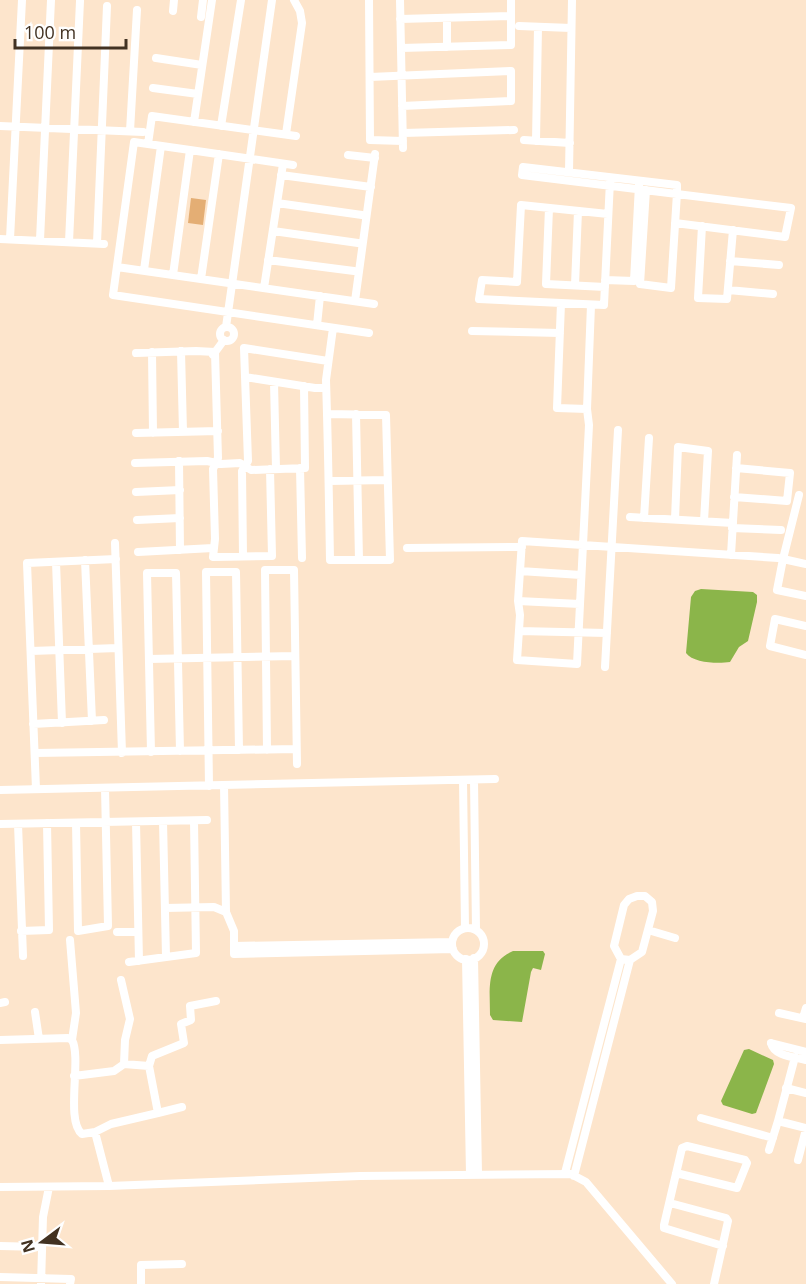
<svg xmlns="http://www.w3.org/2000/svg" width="806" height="1284" font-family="'Open Sans',sans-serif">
<rect width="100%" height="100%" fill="#fde5cc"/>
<path fill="#e4ae74" d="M191,198l15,2 -3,25 -15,-2z"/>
<path fill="#8bb54a" d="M701,589l52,3 4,3v7l-9,39 -9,6 -9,15c-12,2 -37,1 -44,-9l5,-56 4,-6z
M513,951h30l2,3 -4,16 -8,-2 -2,4 -9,50 -29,-2 -3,-5c0,-26 -5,-52 23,-64z
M749,1049l24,11 1,4 -18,49 -4,1 -29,-9 -2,-4 23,-51z"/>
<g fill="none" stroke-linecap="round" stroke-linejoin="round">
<path stroke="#fff" stroke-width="8" d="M369,0l1,140 33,1
M400,0l3,148
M173,11l1,-11
M201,17l2,-17
M447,18v29
M400,19l111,-3
M519,26l52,2
M401,48l110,-3v-45
M156,58l46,7
M370,77l141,-6v30l-109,5
M153,88l45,6
M194,122l18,-122
M0,126l143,6
M221,126l20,-126
M130,131l7,-121
M403,133l111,-3
M286,134l16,-111 -2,-12 -6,-11
M524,140l46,3
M536,141l2,-114
M148,144l4,-28 144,20
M190,150l103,15
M348,155l27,3
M569,172l3,-172
M281,175l90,12
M646,190l-6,94 31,4 6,-95v-8l-154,-18 -1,8c90,11 179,22 269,33l-6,29 -110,-14
M277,203l85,12
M549,208l-3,76 59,3
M608,214l-87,-9 -4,77 -35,-2 -3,19 125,6 6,-124
M702,226l-4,72 29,1 6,-69
M273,231l85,12
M0,239l104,5
M10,239l12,-239
M40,240l11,-240
M69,242l11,-241
M97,243l10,-237
M268,260l86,11
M730,261l49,4
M117,267l257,37
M144,270l17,-124
M173,275l17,-125 -56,-8 -21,153 256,38
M201,279l18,-125
M605,280l29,1 5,-96
M575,285l3,-74
M264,288l19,-124
M728,290l45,4
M355,301l20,-147
M561,303l-4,105 30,1
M591,305l-4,104 2,16c-4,79 -8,159 -12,239l-60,-4 3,-45 -2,-14 4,-60 256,17
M317,325l3,-29
M226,327l46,-327
M220 334a7 7 0 1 1 14 0a7 7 0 1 1-14 0Z
M472,331l88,2
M181,351l2,81
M152,352l1,81
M215,352l3,106 -5,11 2,70 -2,18 59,-1 -2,-87
M136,353l60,-2 19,1
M213,355l11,-15
M245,377l70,11h11
M274,382l2,87
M327,414l59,1 4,145h-60c-1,-60 -2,-120 -4,-180l7,-52
M356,414l3,146
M136,433l82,-2
M179,461l1,89
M135,463l72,-2 14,3 19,-1 11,7 54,-2 -1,-82
M300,468l2,90
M329,481l58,-1
M136,492l44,-2
M734,497l53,4 3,-28 -54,-5
M630,517l103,6
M644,518l5,-80
M675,519l3,-72 30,4 -4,70
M137,520l43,-2
M732,528l49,2
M115,543l7,210
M407,548l115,-1
M138,552l75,-4
M731,555l6,-100
M243,556l-1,-85 6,-10 -4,-113 84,13
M783,559l16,-64
M85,560l7,161
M56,562l6,161
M806,564l-23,-5 -6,31 29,6
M520,571l61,4
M518,601l62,3
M806,626l-31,-7 -5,27 36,9
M519,631l88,2
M31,651l87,-3
M149,659l146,-3
M605,667l13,-237
M33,724l71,-4
M267,750l-2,-180h29l3,194
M151,752l-4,-179h29l4,178
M35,753l261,-4
M463,780l2,148
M474,780l2,150
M224,785l2,127
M209,786l-3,-214h30l3,178
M36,789l-9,-226 89,-4
M0,790l495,-11
M163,821l3,136
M136,822l3,139
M76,823l2,108 30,-5 -3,-138
M0,824l207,-4
M18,824l5,132
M637,896h8l7,6 1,9 -11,41 -12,8 -9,-1 -7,-13 10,-41 5,-6z
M165,908l49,-1 12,5 8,19v23l219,-5
M452 944a16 16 0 1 1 32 0a16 16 0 1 1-32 0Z
M648,930l27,8
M21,931l28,-1 -2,-107
M117,932h21
M70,940l6,73 -4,27
M234,946l218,-4
M474,958l4,216
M466,959l4,215
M129,962l67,-9 -2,-132
M121,980l9,39 -5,21 -1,24
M0,1003l5,-1
M35,1012l4,27
M779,1013l27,6
M803,1018l3,-10
M0,1040l68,-2 4,2c10,18 -7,81 10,94l13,-2 14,54
M771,1043c3,13 23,14 35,17
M771,1043l35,9
M795,1057l-17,64 28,7
M74,1076l40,-5 10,-7 25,2 3,-10 32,-13 -3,-19 10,-4 -1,-14 26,-5
M786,1088l20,5
M158,1113l24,-6
M701,1118l72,20
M95,1132l16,-8 47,-11 -9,-47
M769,1150l9,-29
M798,1160l8,-31
M565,1173l56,-214
M676,1173l61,15 10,-25 -2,-3 -58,-14 -5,2 -18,77v3l59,18
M574,1176l56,-216
M0,1187l109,-1 251,-10 211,-2 15,8 86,102
M670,1203l56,15 2,3 -14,63
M0,1246l42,1
M0,1277l71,2 -1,5
M41,1284l2,-67 6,-30
M141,1284v-19l41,-1"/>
</g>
<g transform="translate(42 1242) rotate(254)" stroke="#ffffff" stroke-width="4.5" paint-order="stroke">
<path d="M0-4.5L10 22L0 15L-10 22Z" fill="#423222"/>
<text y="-9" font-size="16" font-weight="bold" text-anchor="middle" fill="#423222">N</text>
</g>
<path d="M15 39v9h111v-9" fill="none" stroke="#423222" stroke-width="3"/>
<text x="24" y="39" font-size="18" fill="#423222" stroke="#ffffff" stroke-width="4.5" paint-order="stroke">100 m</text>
</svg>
